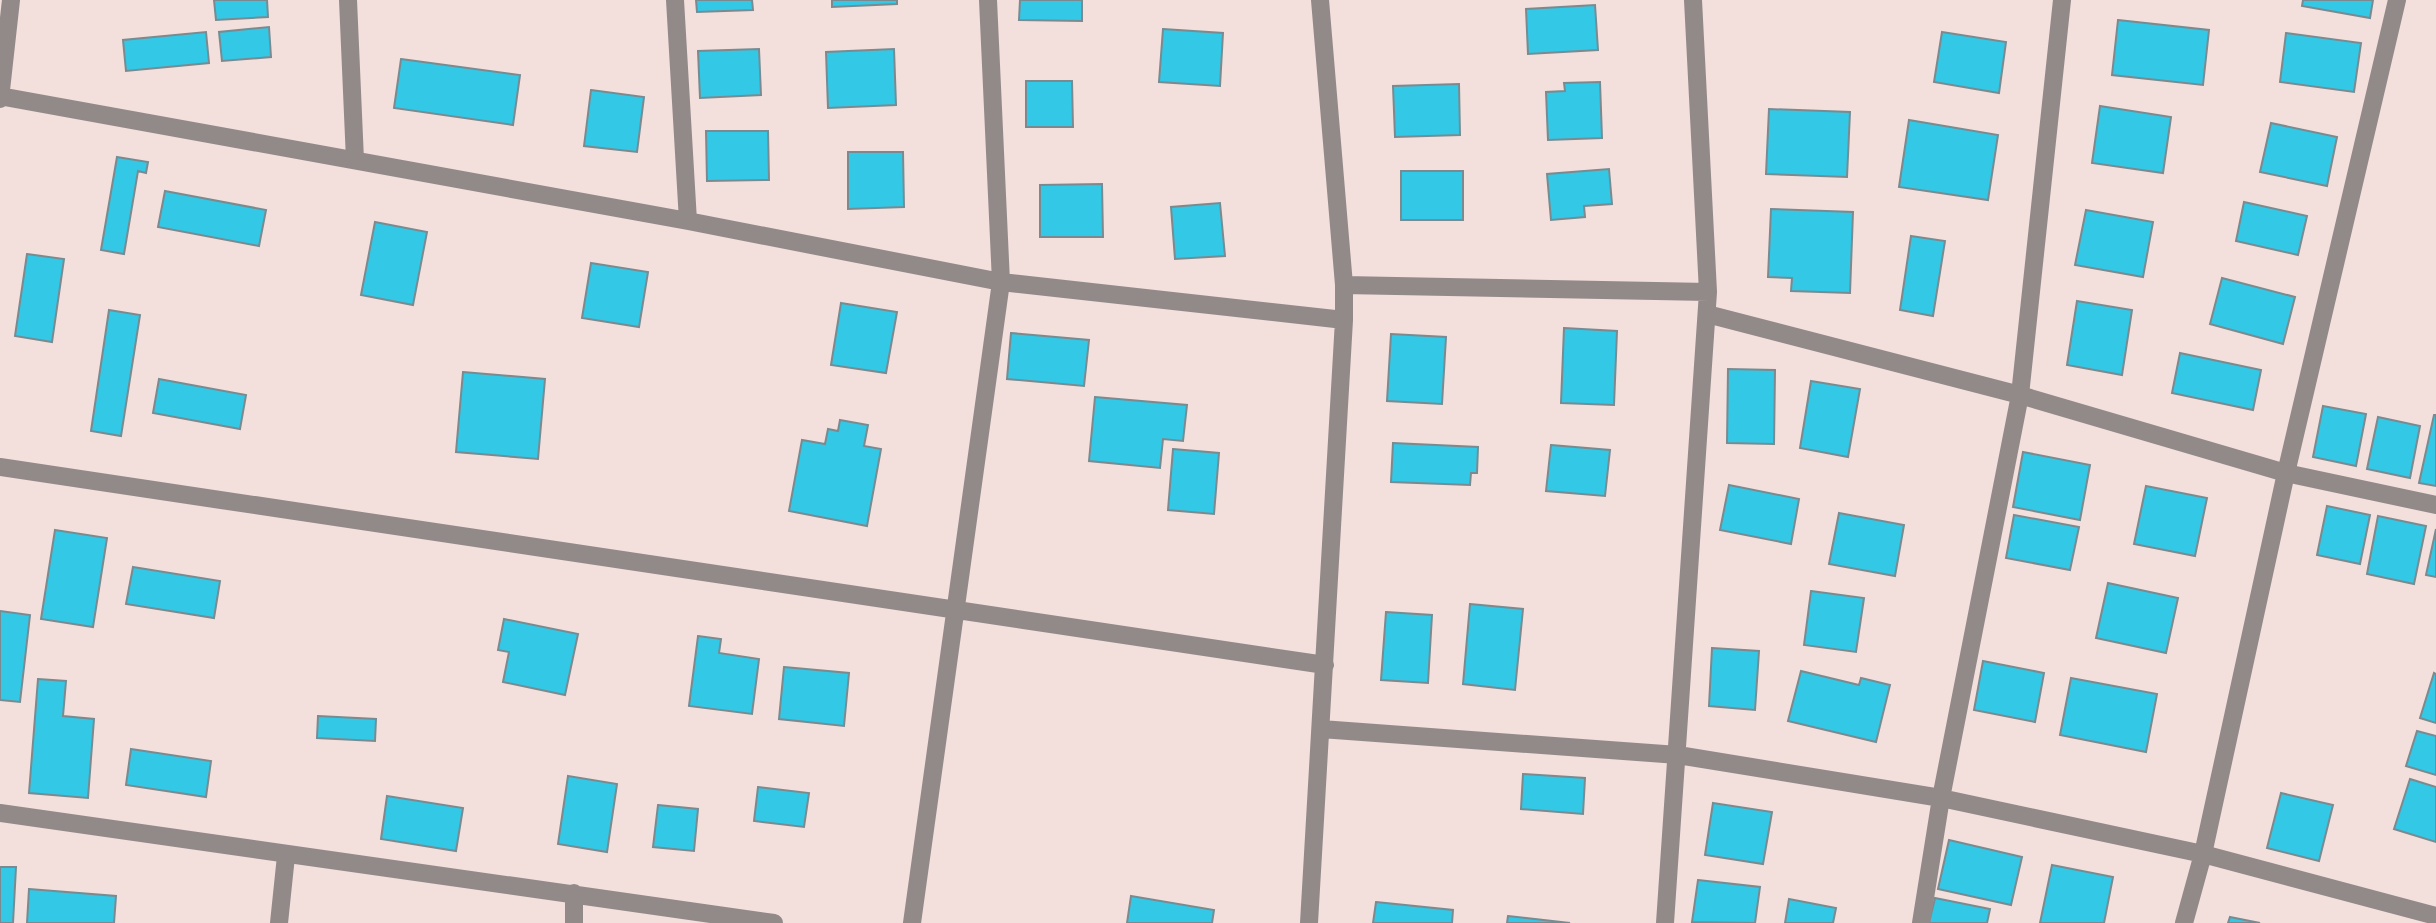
<svg xmlns="http://www.w3.org/2000/svg" width="2436" height="923" font-family="Ubuntu,sans-serif">
<rect width="100%" height="100%" fill="#f3dfdc"/>
<path fill="#33c8e6" stroke="#798b90" stroke-width="2" d="M214,0h53l1,17 -52,3z
M696,0h56l1,10 -56,2z
M832,0h65v4l-65,3z
M1020,0h62v21l-63,-1z
M2303,0h70l-3,18 -68,-12z
M1595,5l3,45 -70,4 -2,-45z
M2118,20l91,10 -6,55 -91,-10z
M269,27l2,30 -49,4 -3,-29z
M1163,29l60,4 -3,53 -61,-4z
M206,32l3,31 -83,8 -3,-31z
M1942,32l64,10 -7,51 -65,-11z
M2286,33l75,10 -7,49 -74,-10z
M759,49l2,46 -61,3 -2,-47z
M894,49l2,56 -68,3 -2,-56z
M401,59l119,16 -7,50 -119,-17z
M1026,81h46l1,46h-47z
M1600,82l2,56 -54,2 -2,-48 19,-1 -1,-8z
M1459,84l1,51 -65,2 -2,-51z
M591,90l53,7 -7,55 -53,-6z
M2100,106l71,11 -8,56 -71,-10z
M1769,109l81,3 -3,65 -81,-3z
M1909,120l89,15 -10,65 -89,-13z
M2271,123l66,14 -10,49 -67,-14z
M706,131h62l1,49 -62,1z
M848,152h55l1,55 -56,2z
M117,157l31,5 -2,11 -8,-2 -14,83 -23,-4z
M1609,169l3,35 -28,2 1,11 -34,3 -4,-46z
M1401,171h62v49h-62z
M1102,184l1,53h-63v-52z
M165,191l101,19 -7,36 -101,-19z
M2244,202l63,14 -9,39 -62,-14z
M1220,203l5,53 -50,3 -4,-52z
M1771,209l82,3 -3,81 -59,-2 1,-13 -24,-1z
M2086,210l67,12 -10,55 -68,-12z
M375,222l52,10 -14,73 -52,-10z
M1911,236l34,5 -12,75 -33,-6z
M27,254l37,5 -12,83 -37,-6z
M591,263l57,9 -9,55 -57,-9z
M2222,278l73,19 -12,47 -73,-20z
M2077,301l55,9 -10,65 -55,-10z
M841,303l56,9 -11,61 -55,-8z
M109,310l31,5 -19,121 -30,-5z
M1564,328l53,3 -3,74 -53,-2z
M1011,333l78,7 -5,46 -77,-7z
M1391,334l55,3 -4,67 -55,-3z
M2180,353l81,17 -8,40 -81,-17z
M1728,369l47,1 -1,74 -47,-1z
M463,372l82,7 -7,80 -82,-7z
M159,379l87,16 -6,34 -87,-16z
M1811,381l49,8 -12,68 -48,-9z
M1095,397l92,8 -4,36 -20,-2 -3,29 -71,-7z
M2323,406l43,8 -10,52 -43,-9z
M2434,415h2v71l-17,-3z
M2378,417l42,9 -10,52 -43,-9z
M840,420l28,5 -4,21 17,3 -14,77 -78,-15 13,-71 23,4 3,-15 10,2z
M1393,443l85,4 -1,26h-6l-1,12 -79,-3z
M1551,445l59,5 -5,46 -59,-5z
M1173,449l46,4 -5,61 -46,-4z
M2023,452l67,13 -10,55 -67,-13z
M1729,485l70,14 -8,45 -71,-14z
M2146,486l61,12 -12,58 -61,-12z
M2327,506l43,9 -10,49 -43,-9z
M1839,513l65,12 -9,51 -66,-12z
M2014,515l65,12 -9,43 -64,-12z
M2378,516l48,10 -12,58 -47,-10z
M2436,529v48l-10,-2z
M55,530l52,8 -14,89 -52,-8z
M133,567l87,14 -6,37 -88,-14z
M2108,583l70,15 -12,55 -70,-15z
M1811,591l53,7 -8,54 -52,-7z
M1470,604l53,5 -8,81 -52,-6z
M0,611l30,4 -10,87 -20,-2z
M1386,612l46,3 -4,68 -47,-3z
M504,619l74,15 -13,61 -62,-13 6,-30 -11,-2z
M698,636l23,3 -2,14 40,6 -7,55 -63,-8z
M1712,648l47,3 -4,59 -46,-4z
M1983,661l61,12 -9,49 -61,-12z
M784,667l65,6 -5,53 -65,-7z
M1801,671l58,14 2,-7 29,7 -14,57 -88,-21z
M2434,673l2,1v49l-16,-5z
M2071,678l86,16 -11,58 -86,-17z
M38,679l28,2 -3,35 31,3 -6,79 -59,-5z
M318,716l58,3 -1,22 -58,-3z
M2417,731l19,5v39l-30,-9z
M131,749l80,12 -5,36 -80,-12z
M1523,774l62,4 -2,36 -62,-5z
M568,776l49,8 -10,68 -49,-8z
M2410,779l26,8v55l-42,-13z
M758,787l51,6 -5,34 -50,-6z
M2281,793l52,12 -14,56 -52,-13z
M387,796l76,12 -7,43 -75,-12z
M1713,803l59,9 -9,52 -58,-9z
M658,805l40,4 -4,42 -41,-4z
M1949,840l73,17 -11,48 -73,-16z
M2052,865l61,12 -9,46h-64z
M0,867h16l-3,56h-13z
M1698,880l62,7 -5,36 -63,-1z
M29,889l87,7 -2,27h-87z
M1131,896l83,14 -2,13h-85z
M1935,898l55,11 -3,14h-58z
M1789,899l47,9 -3,15h-48z
M1376,902l77,8 -1,13h-79z
M1508,916l62,7h-63z
M2230,917l30,6h-32z"/>
<g fill="none" stroke-linecap="round" stroke-linejoin="round">
<path stroke="#928a89" stroke-width="18" d="M348,0l7,160
M675,0l13,221
M0,96l688,125 313,61 343,38
M0,99l11,-99
M1344,285l364,7
M1707,314l313,81 266,78 150,32
M0,467l1325,198
M1321,729l357,26 263,43 262,56 233,62
M0,813l774,110
M279,923l7,-67
M574,923v-30
M912,923l89,-641 -13,-282
M1309,923l35,-603v-35l-24,-285
M1665,923l43,-631 -15,-292
M1921,923l20,-125 79,-403 42,-395
M2184,923l19,-69 83,-381 111,-473"/>
</g>
</svg>
